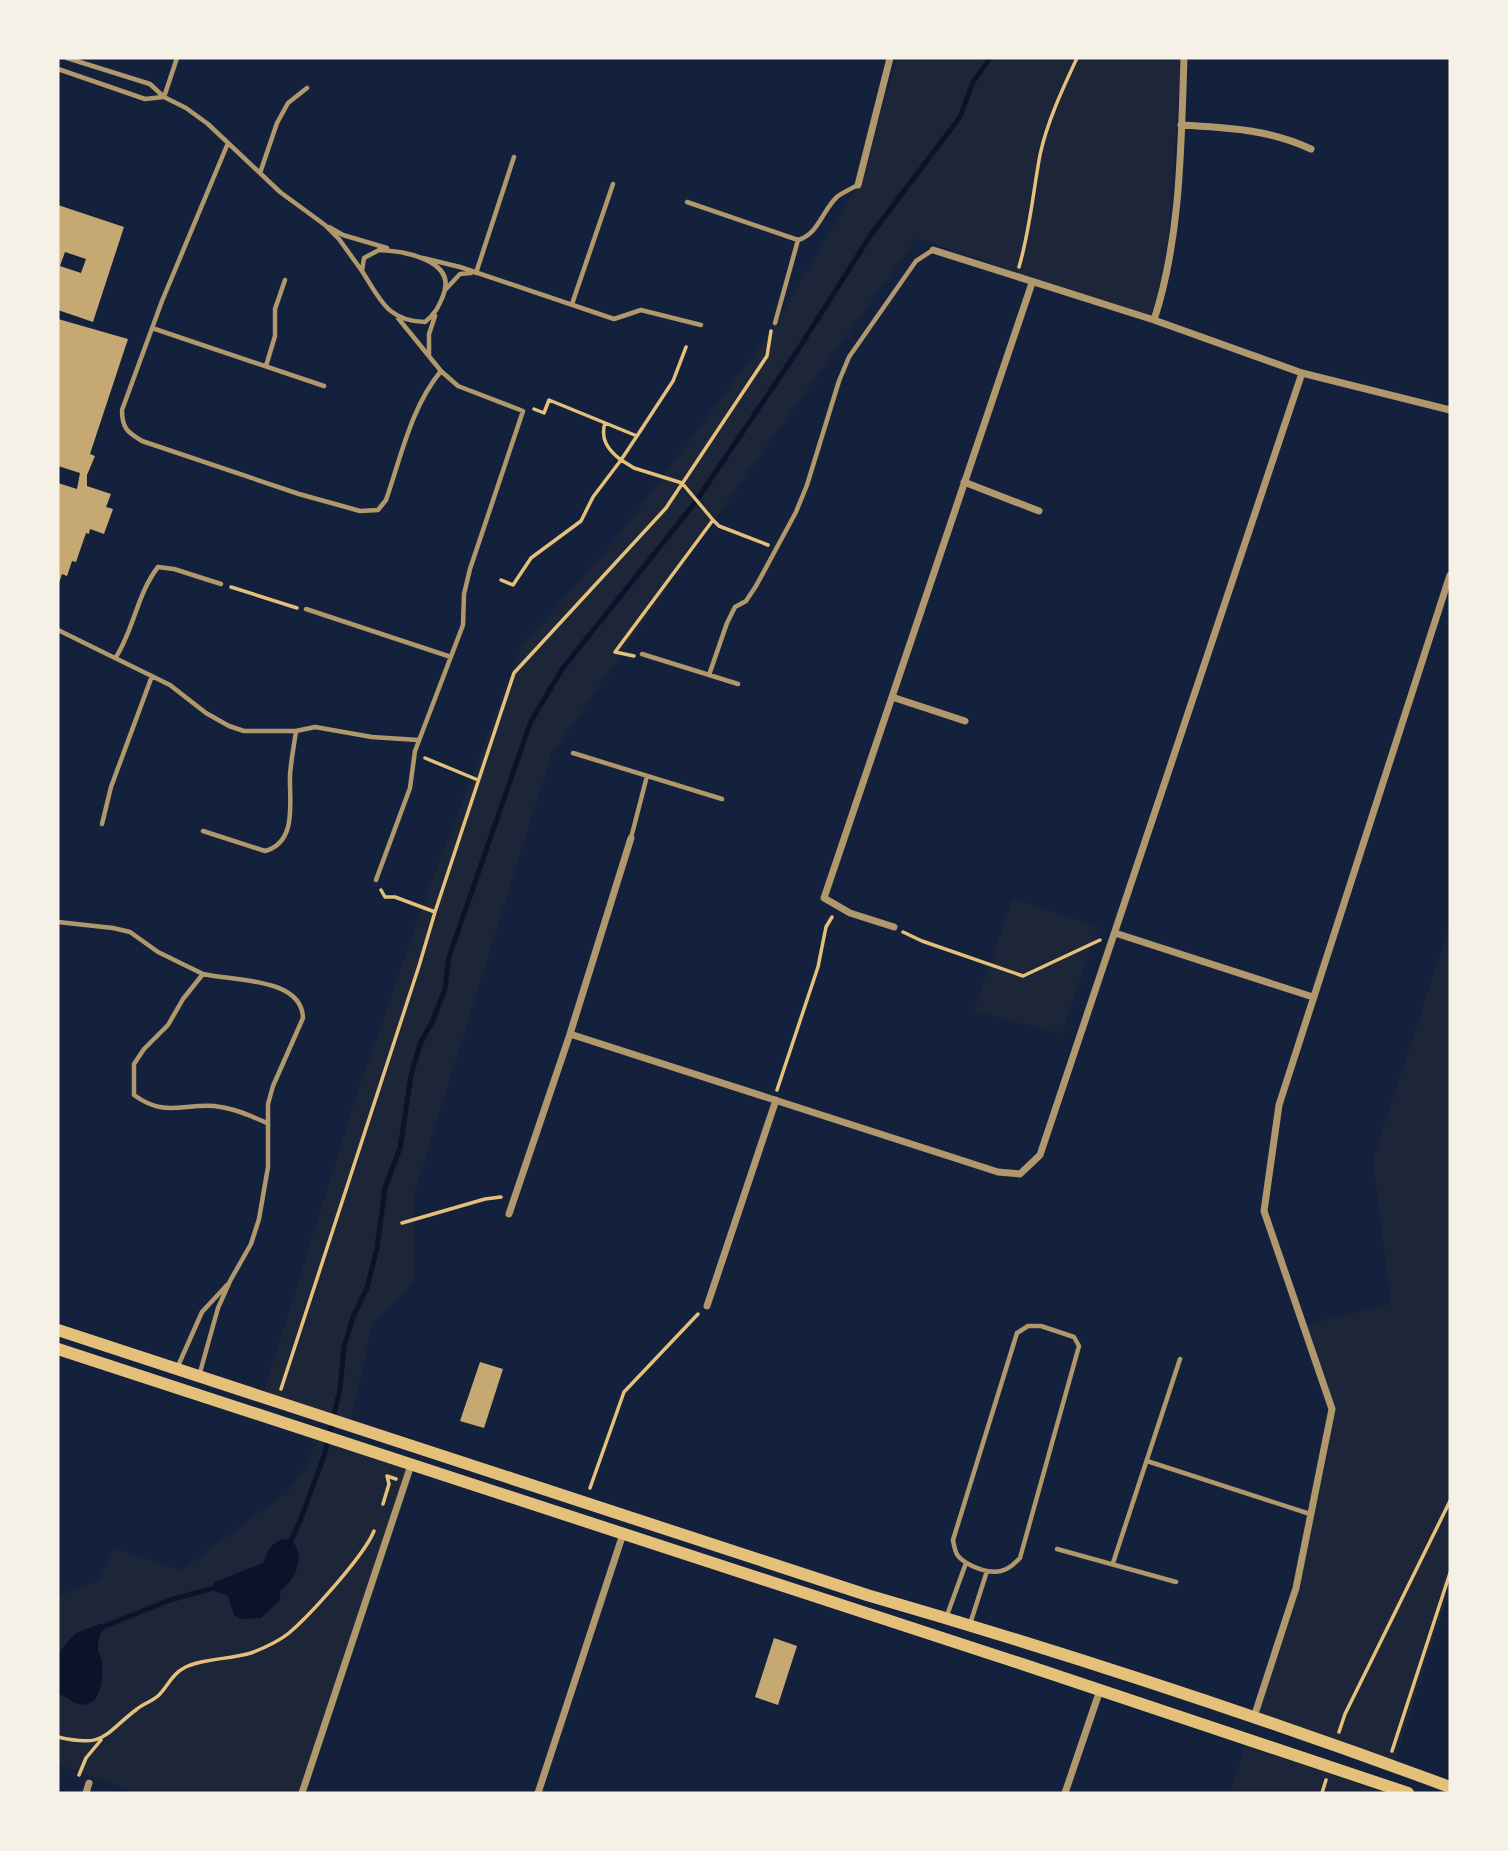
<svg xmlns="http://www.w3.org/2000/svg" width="1508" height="1851" font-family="Raleway,sans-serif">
<rect width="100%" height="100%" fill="#14213d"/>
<path fill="#1d2539" d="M897,58h284l-16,230 -11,32 -237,-82 -163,225 -203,292 -138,442v86l-40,40 -24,103 -87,-28 95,-304 69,-197 95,-250 96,-109 153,-205 88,-148z
M1013,898l84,29 -35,107 -88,-23z
M1450,924v666l-57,176 -139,-49 42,-130 36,-178 -28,-84 87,-21 -18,-144z
M321,1435l90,30 -109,328h-165l-79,-29v-168l40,-15 16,-33 68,22 106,-78 20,-29 3,-10z
M1245,1744l139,49h-154z"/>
<path fill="#0b132b" d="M285,1539l9,3c1,4 4,8 4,12 3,11 -6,30 -17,35l-2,12 -18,17 -21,1 -6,-4 -6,-19 -18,-7 5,-7 48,-19c4,-11 9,-22 22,-24z
M100,1624l6,1c-4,7 -8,13 -8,21 0,6 3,10 4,16 1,15 0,48 -24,42 -7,-2 -12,-9 -20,-10v-41l18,-20z"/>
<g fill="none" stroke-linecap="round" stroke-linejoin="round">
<path stroke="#0b132b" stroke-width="5" d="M290,1542l10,-21 25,-68 15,-64 4,-42 9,-30 14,-29 10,-40 8,-60 15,-40 11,-72 9,-32 13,-24 12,-31 4,-32 82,-236 32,-53 131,-164 104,-154 72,-114 90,-119 13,-35 17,-24
M100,1628l70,-28 40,-11"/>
</g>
<path fill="#c6a872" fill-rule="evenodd" d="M58,205l66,22 -31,95 -35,-12zM65,252l21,7 -5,14 -21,-7z
M58,319l70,20 -38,115 5,2 -8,19v11l24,8 -5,13 7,2 -9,25 -14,-5 -1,5 -3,-1 -10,29 -4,-1 -5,15 -5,-2 -4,12v-103l19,6 3,-16 -22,-7z
M480,1362l23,7 -19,59 -24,-7z
M774,1638l23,8 -19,59 -23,-8z"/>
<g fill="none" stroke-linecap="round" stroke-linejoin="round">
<path stroke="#e5c07b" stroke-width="3.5" d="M1019,267c11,-37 14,-75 21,-112 7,-33 23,-67 37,-97
M534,409l10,4 5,-13 88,36 36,-55 13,-34
M637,436l-16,24 13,8 48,15 31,37
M501,580l12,5 18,-27 50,-37 12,-24 28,-37c-13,-10 -21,-21 -16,-37
M231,587l66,21
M634,656l-19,-4 98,-132 6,6 49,19
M425,758l53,22
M381,890l4,7h10l40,15 79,-239 152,-165 101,-152 4,-25
M903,932l19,9 101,35 77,-36
M777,1090l41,-123 8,-40 6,-10
M402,1223l83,-24 16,-2
M281,1389l138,-423 16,-54
M590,1488l34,-96 74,-78
M383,1504l6,-20 -2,-8 9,3
M1339,1732l6,-18 105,-213
M58,1737c47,11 45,-2 79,-28 6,-5 16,-8 22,-14 9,-9 13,-21 25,-27 15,-9 48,-9 67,-15 13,-5 27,-11 38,-20 21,-18 75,-77 85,-102
M1392,1751l58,-178
M79,1775l7,-17 15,-18
M1322,1793l4,-13"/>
<path stroke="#b1986c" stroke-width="4.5" d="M67,58l83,26 14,13 22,11 22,16 72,68 45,33 14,14 23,32
M58,69l87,30 18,-2
M164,97l13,-39
M228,143l-66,158 -40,109c0,18 5,22 20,31l157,53 61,17 18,-1 8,-10c15,-43 25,-93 55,-129
M260,173l17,-50 11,-20 19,-15
M687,202l111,38
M329,227l14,8 44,13
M379,250c25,1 79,10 64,46 -5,12 -8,18 -18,26 -38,-1 -45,-23 -63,-51l2,-13z
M423,258l37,9 154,52 27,-9 60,15
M476,273l38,-116
M445,290l15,-16 11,-1
M572,304l41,-120
M775,323l23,-83c21,-6 24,-30 40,-44 6,-4 14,-8 20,-11
M152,328l172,58
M429,355v-21l6,-18
M266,366l9,-30v-27l10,-29
M306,609l145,48
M58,630l112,55 36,28 23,13 15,5h52l19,-4 57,10 46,3
M642,654l96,30
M116,657c18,-28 21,-63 42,-90l16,2 47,15
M709,675l18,-52 8,-16 11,-6 10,-15 40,-74 11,-27 32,-104 10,-24 67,-96 17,-11
M573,753l149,46
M102,824l9,-37 41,-111
M203,831l62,20c33,-9 24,-50 25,-76 1,-15 4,-29 6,-44
M631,838l16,-62
M376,880l34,-92 5,-37 48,-126 1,-31 6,-25 53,-158 -65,-25 -17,-15 -43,-53
M58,922l55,6 17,4 28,20 45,22
M1028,1326h13l33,11 5,9 -59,212c-6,6 -11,11 -19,13 -13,3 -34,-5 -43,-15 -3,-4 -4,-10 -5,-16l64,-207z
M178,1366l24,-54 25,-27
M199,1376l19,-68 12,-27 21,-37 8,-25 9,-52v-63l5,-18 30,-68c-1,-41 -71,-37 -100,-44l-20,25 -15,26 -24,24 -10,15v31c30,22 47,9 80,11 19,2 35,9 53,17
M1147,1461l163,53
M1057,1549l119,33
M1113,1563l67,-204
M946,1618l20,-55
M970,1624l17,-53"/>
<path stroke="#b1986c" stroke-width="7" d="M1181,125c48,3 86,4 130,24
M858,185l32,-127
M933,250l221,70 148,53 148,37
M1154,320c27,-83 27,-175 30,-262
M964,482l75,29
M892,697l73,24
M894,927l-44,-14 -26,-15 208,-615
M1115,933l198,64
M570,1034l428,138 22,2 20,-19 262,-782
M509,1214l61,-180 61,-196
M707,1306l69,-206
M1254,1717l42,-129 36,-179 -68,-198 15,-106 171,-530
M86,1793l3,-10
M302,1793l109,-328
M538,1793l85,-259
M1065,1793l35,-103"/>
<path stroke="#e5c07b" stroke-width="12" d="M58,1330l809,265c197,57 391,121 583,192
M58,1349l964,315 386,129"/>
</g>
<rect width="1508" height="1851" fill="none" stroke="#f6f1e7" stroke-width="119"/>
</svg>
